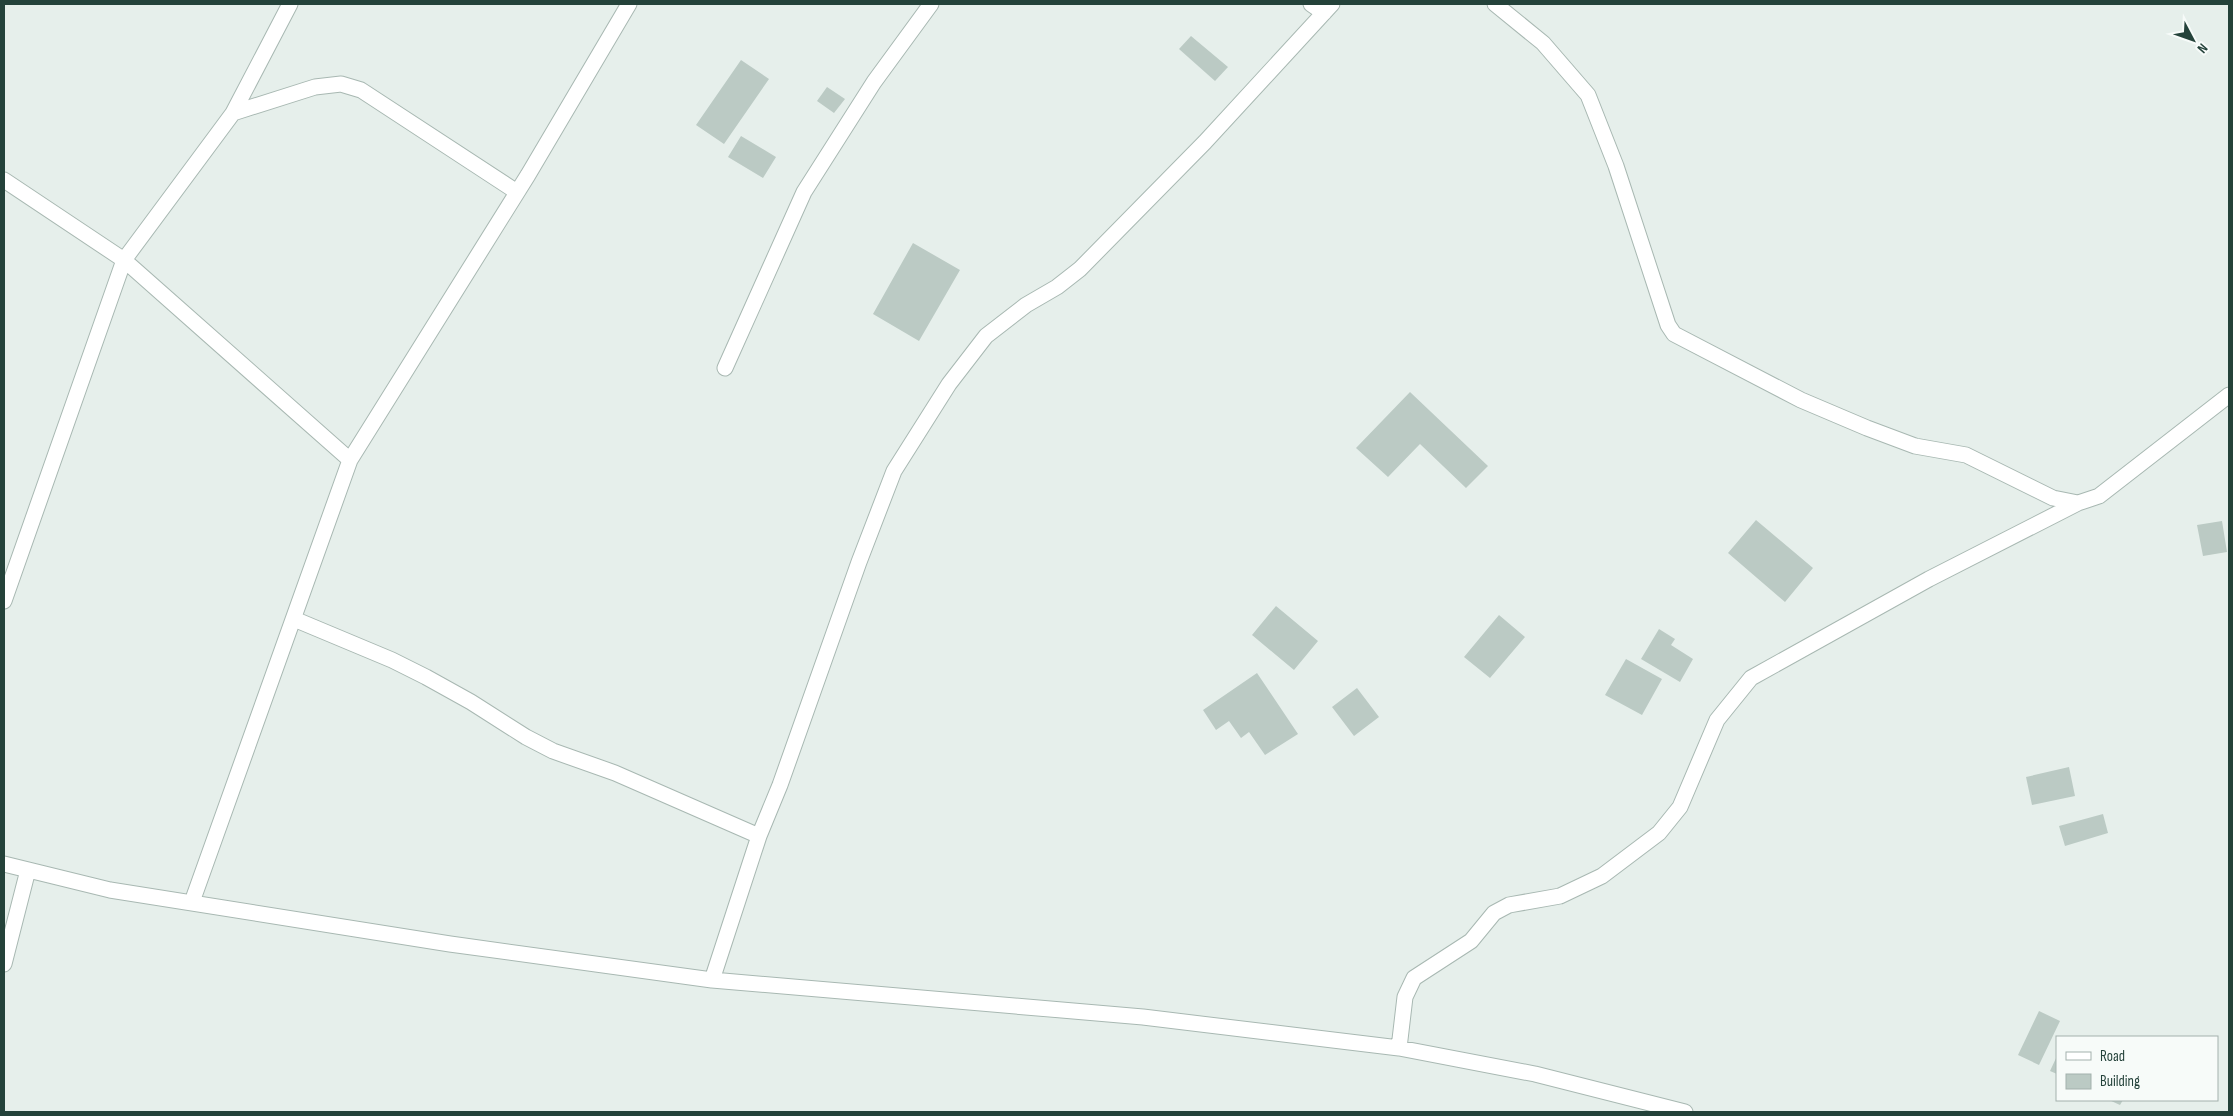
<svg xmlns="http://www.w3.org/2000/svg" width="2233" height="1116" font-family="'Sofia Sans Condensed',sans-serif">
<rect width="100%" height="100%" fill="#e6efeb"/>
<path fill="#bbcac4" d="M1191,36l37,31 -13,14 -36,-32z
M741,60l28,19 -45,65 -28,-19z
M827,87l18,12 -11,14 -17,-12z
M741,136l35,21 -13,21 -35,-21z
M913,243l47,27 -41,71 -46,-27z
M1410,392l78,74 -22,22 -46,-44 -32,33 -32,-29z
M1756,520l57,48 -28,34 -57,-49z
M2222,521l5,31 -24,4 -6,-31z
M1276,606l42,35 -24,29 -42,-35z
M1499,615l26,22 -35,41 -26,-21z
M1659,629l16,10 -4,6 22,14 -13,23 -39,-23z
M1626,659l36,20 -20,36 -37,-20z
M1257,673l41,61 -33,21 -16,-23 -8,6 -12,-17 -13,9 -13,-20z
M1357,688l22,29 -25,19 -22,-29z
M2069,767l6,29 -43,9 -6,-28z
M2103,814l5,19 -43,13 -6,-20z
M2039,1011l21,10 -21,44 -21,-10z
M2057,1056v18l-7,-3z
M2109,1100h14l-3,5z"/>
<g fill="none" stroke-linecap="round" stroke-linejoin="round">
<g stroke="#a8b8b2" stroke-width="17">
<path id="minor" d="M1311,4l13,9
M1495,4l48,39 45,52 28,71 52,159 6,9 127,66 66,28 48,18 51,9 87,43 25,5 21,-7 130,-101
M233,113l82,-26 26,-3 20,6 156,102
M4,180l120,80 226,200
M725,368l79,-176 70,-110 57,-78
M4,601l120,-341 109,-147 57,-109
M294,619l98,41 34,17 45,25 55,35 27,14 62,22 144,63
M4,864l106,26 340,54 262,36 431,37 256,31 136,26 150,38
M192,902l158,-442 178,-285 101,-171
M4,964l24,-94
M712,980l47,-144 21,-51 79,-223 35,-91 55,-87 37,-48 40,-31 31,-18 23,-18 125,-127 127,-138
M1399,1048l6,-51 9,-19 57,-37 23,-28 15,-8 51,-9 42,-20 57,-43 21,-26 37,-87 34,-42 178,-99 149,-76"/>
</g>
<use href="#minor" stroke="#fff" stroke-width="15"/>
</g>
<rect width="2233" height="1116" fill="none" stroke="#24423a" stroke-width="10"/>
<rect x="2056" y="1036" width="162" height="65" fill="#f7fbf9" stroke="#a3b1ad"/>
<rect x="2066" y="1052" width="25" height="8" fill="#ffffff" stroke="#a3b1ad"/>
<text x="2100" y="1061" font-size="15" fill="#24423a">Road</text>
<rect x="2066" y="1074" width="25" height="15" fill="#bbcac4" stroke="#a3b1ad"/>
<text x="2100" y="1086" font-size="15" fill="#24423a">Building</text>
<g transform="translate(2193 40) rotate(131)" stroke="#f7fbf9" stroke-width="4" paint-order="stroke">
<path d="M0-4L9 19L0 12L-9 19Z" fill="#24423a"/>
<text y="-8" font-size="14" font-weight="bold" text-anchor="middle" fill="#24423a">N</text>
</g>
</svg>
